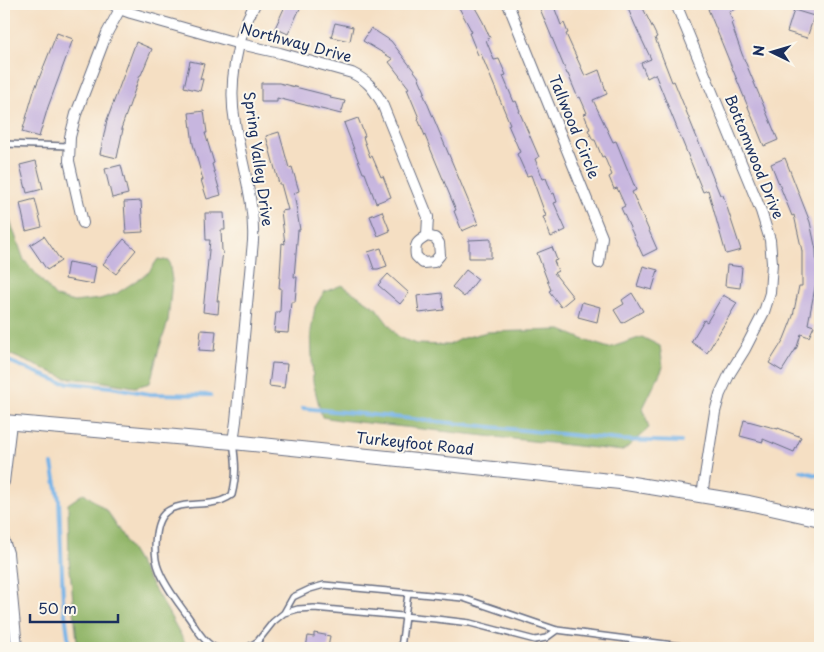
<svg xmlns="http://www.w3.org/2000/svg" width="824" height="652" font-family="'Playpen Sans',sans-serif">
<rect width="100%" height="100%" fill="#fbf7ec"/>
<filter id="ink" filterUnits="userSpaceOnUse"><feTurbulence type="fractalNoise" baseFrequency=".02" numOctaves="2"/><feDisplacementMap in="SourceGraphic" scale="10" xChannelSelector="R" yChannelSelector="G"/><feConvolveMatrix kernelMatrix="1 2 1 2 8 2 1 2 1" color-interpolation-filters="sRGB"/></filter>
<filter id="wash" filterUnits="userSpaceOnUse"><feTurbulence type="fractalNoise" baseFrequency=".0096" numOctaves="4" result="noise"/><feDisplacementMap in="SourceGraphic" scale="20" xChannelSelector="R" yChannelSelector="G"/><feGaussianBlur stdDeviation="1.12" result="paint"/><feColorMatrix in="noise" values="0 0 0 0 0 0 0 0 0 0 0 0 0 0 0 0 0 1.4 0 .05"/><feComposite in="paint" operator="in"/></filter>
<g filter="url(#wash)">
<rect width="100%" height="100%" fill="#f5dfc3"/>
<path fill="#92b669" stroke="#567264" d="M4,208l5,10 15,42 32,37 18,5 26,-3 16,-5 33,-22 9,-13 11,2 3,19 -4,42 -10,30 -8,31 -15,4 -42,-7 -27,-2 -62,-26z
M342,285l34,23 22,29 18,7 33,1 11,-6 27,-7 74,-2 26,11 22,7 33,-11 18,9 3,21 -20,41 6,20 -26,23 -283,-31 -18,-3 -9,-35 -2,-51 4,-24 9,-15z
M84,493l24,19 59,98 21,38h-107l-4,-7 -8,-82 -1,-55z"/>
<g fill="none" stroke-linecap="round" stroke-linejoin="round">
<path stroke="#76b3e8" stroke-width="4" d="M4,355l2,5 54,22 51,5 38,7 62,1
M303,408l317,32 61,2
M52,464l7,35 4,100 6,44 2,5
M801,471l19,5"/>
</g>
<g id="blocks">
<path fill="#c7b6df" d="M286,4h16l-14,30 -13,-6z
M457,4h16l10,18 7,16 -4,2 8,20 5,-1 7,16 -3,1 11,26 2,-1 4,10h-1l20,46 -4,2 8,20 3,-1 6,16 2,-1 3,9 -3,1 12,27 -15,7 -8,-20 3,-1 -15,-41 -4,1 -10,-22 3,-2 -12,-27 2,-1 -29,-70 -3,1 -9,-22 3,-1z
M538,4h15l8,21 3,-2 4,10 -2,1 19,42 14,-6 8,24 -14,6 20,42 3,-1 20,49 -4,2 25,57 -14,7 -22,-48 4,-2 -8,-18 -3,1 -5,-12 3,-2 -8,-19 -2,1 -7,-17h-2l-5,-10 2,-1 -6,-15 3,-1 -7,-16 -2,1 -10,-24h-1z
M626,4h15l16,33 -2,1 17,44 2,-1 46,114h3l18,55 -15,4 -18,-64 -5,2 -48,-118 -8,4 -6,-15 10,-4 -16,-34z
M719,4h27l-17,8 4,10 -2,1 11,31 36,86 -14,6 -56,-137z
M794,10l20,6 -7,22 -20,-6z
M335,23l18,4 -3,14 -19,-4z
M371,28l20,13 27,35 7,16 -2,1 55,131 -16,7 -8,-20 2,-1 -18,-43 -20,-48 1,-1 -12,-29 2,-1 -20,-26 4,-3 -30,-18z
M57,33l16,6 -25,68 -9,30 -17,-5 12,-41z
M136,42l16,7 -11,26h-1l-19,54h2l-6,29 -17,-4 7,-34z
M190,61l14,3 -4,15h3l-3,12 -16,-4z
M261,83h18l52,13 -1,2 15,3 -4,13 -64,-16v4h-16z
M204,111l3,22h-2l9,30 -2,1 9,31 -14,4 -6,-19h2l-10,-36 -4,-31z
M358,118l7,18 -2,1 7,20 2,-1 9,21 2,-1 8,21 -15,6 -11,-30h-2l-19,-50z
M279,132l10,36 3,-1 7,24 -5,2 6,37h-2l-4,47h3l-2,25h-4l-3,31 -14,-1 2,-20h4l1,-24h-2l1,-12 2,-33 3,1 -4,-33 7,-1 -7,-26h-2l-13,-48z
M785,158l25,64 6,28 1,27 -9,47 6,2 -5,11 -8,-3 -4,13 -15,24 -13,-8 15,-24 9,-23 6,-30h3v-35l-8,-36 -2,1 -21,-52z
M36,161l7,28 -16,4 -7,-28z
M121,165l7,29 -16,4 -7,-29z
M35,199l7,28 -16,4 -6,-28z
M141,201l2,31 -17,1 -2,-31z
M382,211l8,20 -12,5 -8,-20z
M205,213h19l1,17h-4l1,21h1l-6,50h2l-1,13 -15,-2 7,-72h-4z
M44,236l17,25 -14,9 -17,-25z
M124,239l12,11 -20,24 -13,-10z
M491,239v19h-22v-18z
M552,247l5,13 -3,1 4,10 -4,2 19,24 -12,10 -12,-16 2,-1 -14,-37z
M381,248l6,18 -9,3h-4l-6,-17z
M68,262l28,5 -3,17 -28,-5z
M727,265l15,2 -2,21 -15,-2z
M643,266l15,4 -6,20 -15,-4z
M466,270l12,9 -14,18 -12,-10z
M388,274l21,19 -9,11 -22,-19z
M442,293l2,17 -25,3 -2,-17z
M632,293l11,18 -21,12 -8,-13 10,-6 -2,-4z
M723,295l14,8 -30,50 -16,-11 13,-22 3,2z
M582,302l18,5 -3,15 -19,-5z
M201,330l15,1 -2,20 -15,-1z
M272,363l15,1 -3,24 -15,-2z
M744,420l34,9v-1l23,9 -7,15 -31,-13v3l-23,-6z
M314,633l16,3 -2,12h-22l2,-12 6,1z"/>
</g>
</g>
<g filter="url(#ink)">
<use href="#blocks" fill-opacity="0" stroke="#676d81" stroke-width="1"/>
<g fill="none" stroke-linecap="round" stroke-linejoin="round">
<g stroke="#676d81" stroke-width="8">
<path id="lane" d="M4,144l65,2
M284,613l14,-4 16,-1 122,11 34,4 65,17 11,-2 11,-8
M217,648c-5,-1 -8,-4 -12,-8 -7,-7 -12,-17 -18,-25 -10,-14 -22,-29 -28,-45 -6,-14 -6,-48 7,-58 11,-9 32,-7 45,-9 8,-1 14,-3 21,-8 5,-20 4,-32 1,-53
M247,648l11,-7 15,-19 11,-9 9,-16 17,-8 14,-4 139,13 94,32 124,16
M401,648l7,-55"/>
</g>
<g stroke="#676d81" stroke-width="12">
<path id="street" d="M112,4l8,5 11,4 109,31 40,9 72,20c16,8 20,14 29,28l47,116 -1,19
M508,4l94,233 -3,26
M676,4l85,207 9,29 2,23 -2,30 -6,19 -19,37 -15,24 -10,21 -5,18 -13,83
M83,223l-14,-62 1,-24 6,-23 31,-81 13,-24
M427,236l8,2 4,5 1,12 -6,7 -11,1 -7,-7c-2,-12 1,-14 11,-20z
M233,442l3,-21 17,-180c2,-41 -12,-78 -18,-118 -7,-38 1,-85 20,-119
M4,482l7,-59
M4,541l4,12 9,95"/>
</g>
<g stroke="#676d81" stroke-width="16">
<path id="secondary" d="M4,422l229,20 387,40 129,21 71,16"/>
</g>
<use href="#lane" stroke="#fff" stroke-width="5"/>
<use href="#street" stroke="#fff" stroke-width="10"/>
<use href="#secondary" stroke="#fff" stroke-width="14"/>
</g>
</g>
<g text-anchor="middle" stroke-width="4" stroke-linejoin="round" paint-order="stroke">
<g font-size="15" fill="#1b2f5e" stroke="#fbf7ec">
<text transform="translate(296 43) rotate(15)" y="5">Northway Drive</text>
<text transform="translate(574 127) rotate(68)" y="5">Tallwood Circle</text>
<text transform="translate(754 157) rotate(68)" y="5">Bottomwood Drive</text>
<text transform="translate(258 159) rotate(82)" y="5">Spring Valley Drive</text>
<text transform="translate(415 444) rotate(6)" y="5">Turkeyfoot Road</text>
</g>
</g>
<rect width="824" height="652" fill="none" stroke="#fbf7ec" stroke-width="20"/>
<g transform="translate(772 52) rotate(275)" stroke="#fbf7ec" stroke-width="4" paint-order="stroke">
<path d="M0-4L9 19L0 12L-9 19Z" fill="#1b2f5e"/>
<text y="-8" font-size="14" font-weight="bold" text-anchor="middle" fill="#1b2f5e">N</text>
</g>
<path d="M30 614v8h88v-8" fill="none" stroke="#1b2f5e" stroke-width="2.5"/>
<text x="38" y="614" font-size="15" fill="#1b2f5e" stroke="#fbf7ec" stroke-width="4" paint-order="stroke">50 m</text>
</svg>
